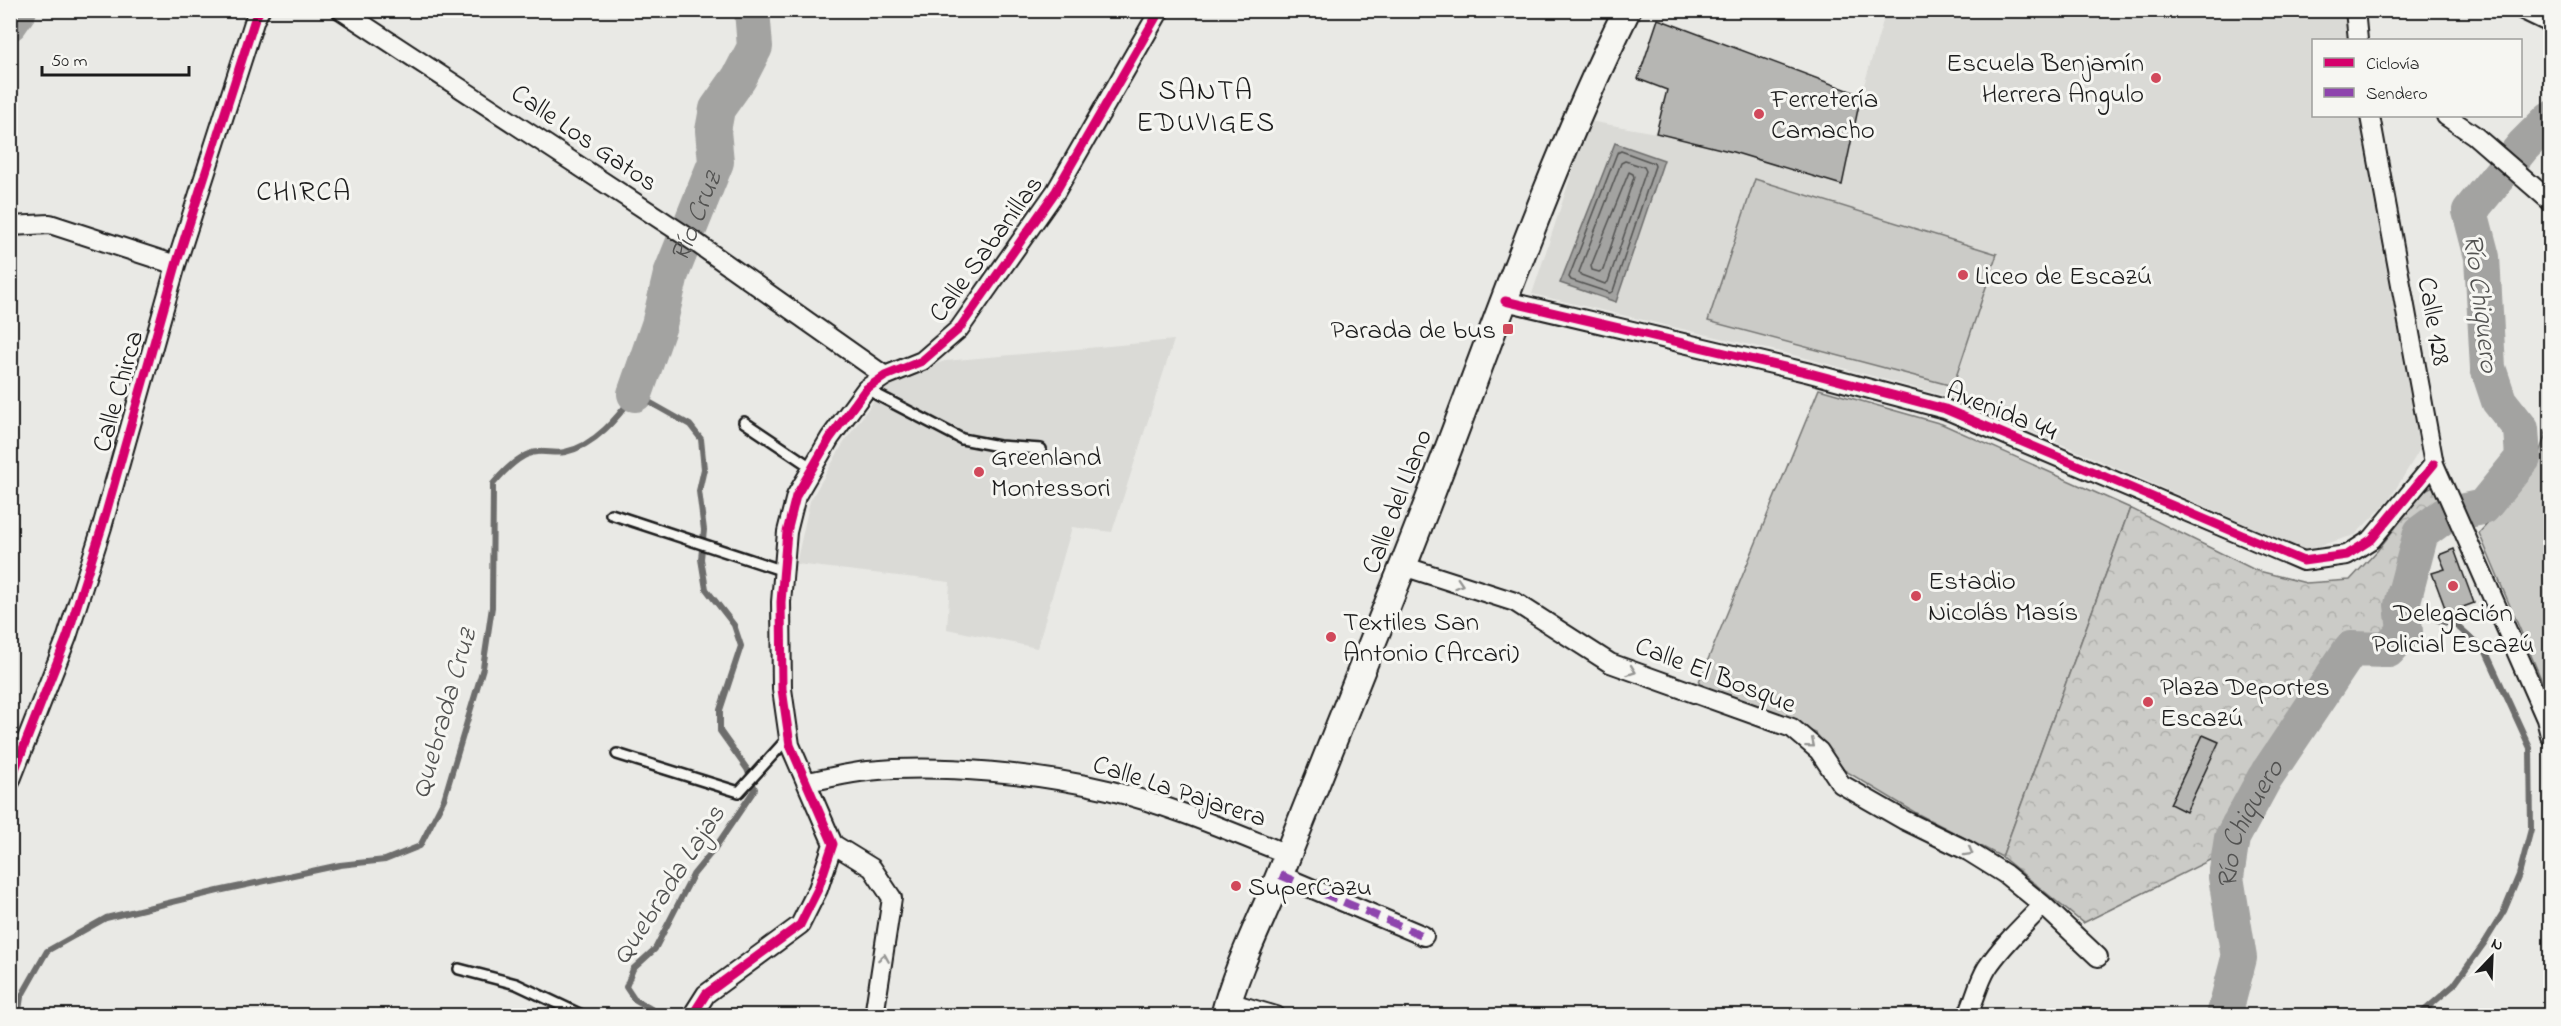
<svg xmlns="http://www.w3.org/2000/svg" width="2561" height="1026" font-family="'Indie Flower',sans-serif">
<defs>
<pattern id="park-crowns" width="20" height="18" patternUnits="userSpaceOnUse" patternTransform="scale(1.5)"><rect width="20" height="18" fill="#cbcbc7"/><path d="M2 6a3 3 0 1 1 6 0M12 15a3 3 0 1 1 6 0" fill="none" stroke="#aeaeaa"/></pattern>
</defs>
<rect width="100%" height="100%" fill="#e9e9e5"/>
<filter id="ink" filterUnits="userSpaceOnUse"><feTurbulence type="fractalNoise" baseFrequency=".0167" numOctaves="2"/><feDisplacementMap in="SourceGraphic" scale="12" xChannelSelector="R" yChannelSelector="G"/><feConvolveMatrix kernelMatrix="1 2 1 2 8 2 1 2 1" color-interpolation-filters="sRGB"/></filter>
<g filter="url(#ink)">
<path fill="#dadad6" d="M1886,11h459l6,29h-37v76h49l21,140 38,190 -33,54 -34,35 -50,15 -345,-150 -154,-42 -274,-64 57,-173 67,12 77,19 109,33 19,-90z
M1174,340l-62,192 -40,-5 -35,121 -90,-19 3,-47 -154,-18 14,-63 33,-57 37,-52 29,-19 36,-12z"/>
<path fill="#cbcbc7" stroke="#747472" stroke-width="1.5" d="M1755,179l242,75 -44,132 -245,-65z
M1819,389l123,35 188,84 -128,349 -86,-44 -72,-43 -28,-37 -118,-49z
M2550,421v279l-71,-167 22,-24 34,-43z"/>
<path fill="url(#park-crowns)" stroke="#747472" stroke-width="1.5" d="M2433,486l6,2 7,20 -31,25 -21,71 2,23 -10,15 -41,2 -114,171 -17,43 -131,65 -81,-66 128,-349 125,62 51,13 44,-3 27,-29 48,-61z"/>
<path fill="#a3a3a1" stroke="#6d6d6c" stroke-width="1.5" d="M1615,143l49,17 -48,142 -56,-19z"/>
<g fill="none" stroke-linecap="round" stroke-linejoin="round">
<path stroke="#525251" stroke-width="1.5" d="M1621,151l33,12 1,3 -42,125 -3,2 -39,-13 -2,-3 48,-124z
M1625,161l19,6 2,4 -38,111 -3,2 -24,-9 -2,-3 42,-109z
M1629,172l4,2 1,3 -31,93 -4,2 -7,-2 -1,-4z"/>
<path stroke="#6d6d6c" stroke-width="6" d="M2402,605l21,5 15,10 20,7 28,25 44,96 1,81 -12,46 -15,36 -19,31 -31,43 -36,31
M18,1016l3,-19 26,-46 59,-33 112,-27 122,-26 45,-5 35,-14 24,-47 39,-131 9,-61 1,-123c10,-12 27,-31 44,-32 9,-1 19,2 28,0 30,-6 53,-35 70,-58l55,31 11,14 3,30 -5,22 5,39 -3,29 5,30 28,36 7,21 -21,64v21l27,38 8,20 -40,59 -22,27 -38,74 -22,20 -7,18 8,12 26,15"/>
<g stroke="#a3a3a1" stroke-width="36">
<path d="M10,23l9,-13"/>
<path id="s1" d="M635,394l24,-69 12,-51 45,-112 -3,-31 4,-22 22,-31 16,-31 -3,-37"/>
<path id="s2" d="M2224,1016l15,-58 -13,-81 6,-39 32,-59 87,-130 37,1 17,-19 -3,-26 19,-72 24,-18 38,-8 40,-49 -2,-29 -22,-28 -11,-33 -6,-111 -12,-46 53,-65 27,-27"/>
</g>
</g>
<path fill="#b6b6b3" stroke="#1c1c1c" stroke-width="1.5" d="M1658,19l203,76 -19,90 -109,-33 -77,-19 11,-43 -29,-11z
M2454,549l20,54 -27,10 -15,-40 13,-4 -6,-14z
M2203,735l16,7 -33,70 -16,-8z"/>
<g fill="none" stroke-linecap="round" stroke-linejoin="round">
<g stroke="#1c1c1c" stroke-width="14">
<path id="service" d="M866,389l96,50 37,7 42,3
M744,422l67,45
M611,514l173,57
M617,754l122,38 49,-54
M459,969l57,15 68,32"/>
</g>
<g stroke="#1c1c1c" stroke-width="22">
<path id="minor" d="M341,10l357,234 187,132
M2355,10l3,30
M2523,10l27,13
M2370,116l64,348 112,255 4,16
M2446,116l28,19 76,66
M10,226l40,-2 126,41
M1505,301l305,72 135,36 358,152 44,-6 25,-16 62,-75
M1403,566l112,36 95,61 182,65 27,23 22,33 63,36 64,31 37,23 38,31 55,52
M10,782l57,-145 35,-110 74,-262 79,-246 5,-9
M806,782c20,-3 41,-9 62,-11 74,-7 168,2 240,19 61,15 121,41 179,64
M833,844l39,24 20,30 -18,118
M1280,875l144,61
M1228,1002l48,14
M692,1016l14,-22 94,-69 18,-36 15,-45 -43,-99 -8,-56 -1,-87 6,-70 9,-36 34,-58 36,-49 19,-13 37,-15 37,-32 97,-138 104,-181
M1967,1016c8,-16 11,-33 20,-48 15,-23 37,-43 56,-63"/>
</g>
<g stroke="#1c1c1c" stroke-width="30">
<path id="secondary" d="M1224,1016c13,-50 37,-95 56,-142 39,-98 78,-196 117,-293 77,-190 139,-387 230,-571"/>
</g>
<use href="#service" stroke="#f6f6f2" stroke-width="9"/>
<use href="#minor" stroke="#f6f6f2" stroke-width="18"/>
<use href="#secondary" stroke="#f6f6f2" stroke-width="26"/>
<path stroke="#8e44ad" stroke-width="8" stroke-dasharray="15 8" stroke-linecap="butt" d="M1280,875l144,61"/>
<g stroke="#f6f6f2" stroke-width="13">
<path id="cycleway" d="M1505,301l305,72 135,36 358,152 44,-6 25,-16 62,-75
M10,782l57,-145 35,-110 74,-262 79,-246 5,-9
M692,1016l14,-22 94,-69 18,-36 15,-45 -43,-99 -8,-56 -1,-87 6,-70 9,-36 34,-58 36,-49 19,-13 37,-15 37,-32 97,-138 104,-181"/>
</g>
<use href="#cycleway" stroke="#d6006c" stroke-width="9"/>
</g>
<defs><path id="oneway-chevron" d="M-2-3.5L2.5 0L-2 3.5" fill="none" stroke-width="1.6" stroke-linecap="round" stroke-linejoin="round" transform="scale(1.5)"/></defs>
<g stroke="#949492">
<use href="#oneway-chevron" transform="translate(1459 584) rotate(18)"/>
<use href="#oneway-chevron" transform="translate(1632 671) rotate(20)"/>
<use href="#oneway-chevron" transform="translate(1811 744) rotate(40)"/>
<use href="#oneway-chevron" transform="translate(1969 852) rotate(29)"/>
<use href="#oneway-chevron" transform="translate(884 958) rotate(-81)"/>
</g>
</g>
<g fill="#d1495b" stroke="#f6f6f2" stroke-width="2">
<circle cx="2156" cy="78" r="6"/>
<circle cx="1759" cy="114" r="6"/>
<circle cx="1963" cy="275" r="6"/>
<rect x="1502" y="323" width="12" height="12" rx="3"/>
<circle cx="979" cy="472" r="6"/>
<circle cx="2453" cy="586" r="6"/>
<circle cx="1916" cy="596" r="6"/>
<circle cx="1331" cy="637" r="6"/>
<circle cx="2148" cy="702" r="6"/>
<circle cx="1236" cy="886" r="6"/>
</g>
<g text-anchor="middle" stroke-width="6" stroke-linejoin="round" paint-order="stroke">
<g font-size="27" fill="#1c1c1c" stroke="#f6f6f2" text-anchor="start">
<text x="2144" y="71" text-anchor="end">Escuela Benjamín<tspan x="2144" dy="31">Herrera Angulo</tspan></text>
<text x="1771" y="107">Ferretería<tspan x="1771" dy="31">Camacho</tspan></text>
<text x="1975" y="284">Liceo de Escazú</text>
<text x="1496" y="338" text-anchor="end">Parada de bus</text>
<text x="991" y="465">Greenland<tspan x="991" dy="31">Montessori</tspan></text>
<text x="1928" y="589">Estadio<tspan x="1928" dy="31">Nicolás Masís</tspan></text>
<text x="2453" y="621" text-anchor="middle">Delegación<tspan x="2453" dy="31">Policial Escazú</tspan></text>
<text x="1343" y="630">Textiles San<tspan x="1343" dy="31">Antonio (Arcari)</tspan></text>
<text x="2160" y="695">Plaza Deportes<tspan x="2160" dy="31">Escazú</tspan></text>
<text x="1248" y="895">SuperCazu</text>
</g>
<g font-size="27" fill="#1c1c1c" stroke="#f6f6f2">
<text transform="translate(585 137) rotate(34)" y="9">Calle Los Gatos</text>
<text transform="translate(985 248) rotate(-54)" y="9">Calle Sabanillas</text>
<text transform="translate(2435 321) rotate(80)" y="9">Calle 128</text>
<text transform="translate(117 391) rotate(-74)" y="9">Calle Chirca</text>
<text transform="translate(2002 410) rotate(22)" y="9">Avenida 44</text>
<text transform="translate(1396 501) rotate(-69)" y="9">Calle del Llano</text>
<text transform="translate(1716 674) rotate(21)" y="9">Calle El Bosque</text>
<text transform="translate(1180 790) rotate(18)" y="9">Calle La Pajarera</text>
</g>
<g font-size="28" letter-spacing="1.5" fill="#1c1c1c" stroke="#f6f6f2">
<text x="1206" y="99">SANTA<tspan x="1206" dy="32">EDUVIGES</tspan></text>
<text x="304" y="200">CHIRCA</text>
</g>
<g font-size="28" font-style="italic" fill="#525251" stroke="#f6f6f2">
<text dy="10" stroke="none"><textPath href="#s1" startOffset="188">Río Cruz</textPath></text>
<text transform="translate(2483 303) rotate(83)" y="10">Río Chiquero</text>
<text transform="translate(442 713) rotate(-74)" y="10">Quebrada Cruz</text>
<text dy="10" stroke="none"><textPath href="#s2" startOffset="200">Río Chiquero</textPath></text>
<text transform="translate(667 884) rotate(-57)" y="10">Quebrada Lajas</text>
</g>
</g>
<rect width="2561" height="1026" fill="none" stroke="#f6f6f2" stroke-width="36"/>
<rect x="18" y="18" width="2525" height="990" fill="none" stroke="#1c1c1c" stroke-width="2" filter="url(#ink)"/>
<rect x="2312" y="39" width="210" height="78" fill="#f6f6f2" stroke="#9f9f9c" stroke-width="1.5"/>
<rect x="2324" y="58" width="30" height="9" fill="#d6006c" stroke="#9f9f9c" stroke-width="1.5"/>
<text x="2366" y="69" font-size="18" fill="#1c1c1c">Ciclovía</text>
<rect x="2324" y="88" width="30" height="9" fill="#8e44ad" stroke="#9f9f9c" stroke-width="1.5"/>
<text x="2366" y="99" font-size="18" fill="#1c1c1c">Sendero</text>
<g transform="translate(2492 957) rotate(23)" stroke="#f6f6f2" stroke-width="4.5" paint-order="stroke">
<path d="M0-4.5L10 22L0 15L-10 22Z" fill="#1c1c1c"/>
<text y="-9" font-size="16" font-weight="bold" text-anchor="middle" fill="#1c1c1c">N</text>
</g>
<path d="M42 66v9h147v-9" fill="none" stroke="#1c1c1c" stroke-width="3"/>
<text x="51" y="66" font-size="18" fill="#1c1c1c" stroke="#f6f6f2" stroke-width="4.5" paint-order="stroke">50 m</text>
</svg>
